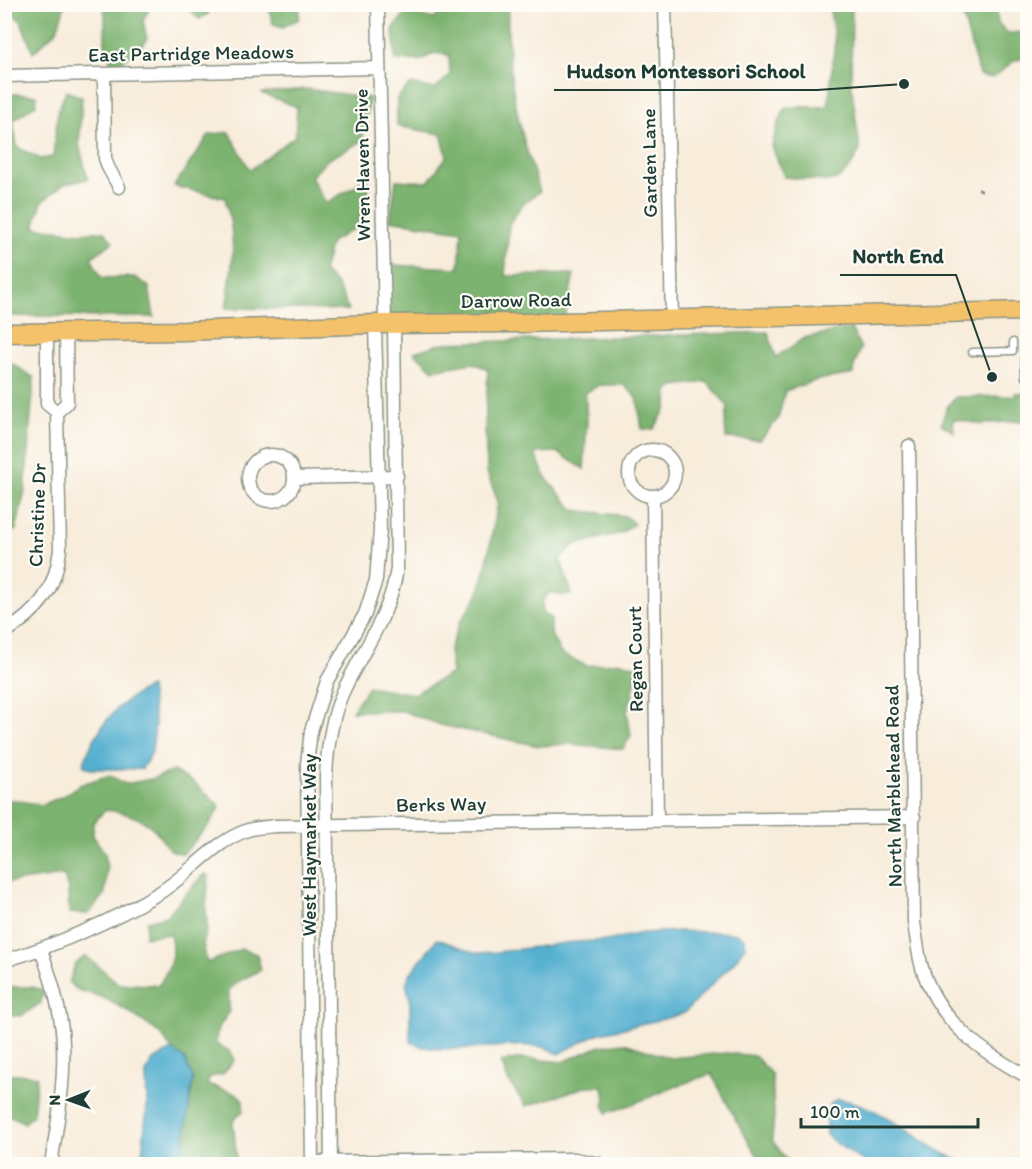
<svg xmlns="http://www.w3.org/2000/svg" width="1032" height="1169" font-family="Itim,sans-serif">
<rect width="100%" height="100%" fill="#fdfcf7"/>
<filter id="ink" filterUnits="userSpaceOnUse"><feTurbulence type="fractalNoise" baseFrequency=".0167" numOctaves="2"/><feDisplacementMap in="SourceGraphic" scale="12" xChannelSelector="R" yChannelSelector="G"/><feConvolveMatrix kernelMatrix="1 2 1 2 8 2 1 2 1" color-interpolation-filters="sRGB"/></filter>
<filter id="wash" filterUnits="userSpaceOnUse"><feTurbulence type="fractalNoise" baseFrequency=".008" numOctaves="4" result="noise"/><feDisplacementMap in="SourceGraphic" scale="24" xChannelSelector="R" yChannelSelector="G"/><feGaussianBlur stdDeviation="1.35" result="paint"/><feColorMatrix in="noise" values="0 0 0 0 0 0 0 0 0 0 0 0 0 0 0 0 0 1.4 0 .05"/><feComposite in="paint" operator="in"/></filter>
<g filter="url(#wash)">
<rect width="100%" height="100%" fill="#f8ecda"/>
<path fill="#7db370" stroke="#4e7852" stroke-width="1.5" d="M4,5l1,-1 60,1 -8,25 -24,23 -12,-32 -16,-13z
M103,5h49l-9,15 4,20 -15,14 -19,13 -8,-19v-34z
M181,5h31l-4,9 -9,5 -15,-14z
M268,5h32l-1,14 -16,8 -10,-3z
M449,5h59c-2,67 9,123 32,186l-19,15 -12,18 -4,52 69,-2 -10,48 -179,2 6,-59 68,3 3,-37 -72,-11 6,-40 32,2 19,-26 -6,-22 -44,-8v-28l14,-14 24,5 15,-14 -1,-20 -15,-2 -12,7 -27,1 -2,-32 14,-18 27,8z
M829,5h23l-1,77 9,68 -10,18 -12,11 -13,2 -41,-4 -12,-31 6,-22 8,-17h42l7,-65z
M960,5h36l2,18 10,10 19,-1v25l-13,4 -21,17 -14,-3z
M307,89l63,9 -8,43 -35,19 -16,17 15,26 28,-16 13,-11 2,20 -14,32 -24,14 -8,30 13,11 13,27 -123,-2c7,-42 11,-68 -1,-110l-51,-12 35,-51 20,-3 21,38 45,-34 2,-29 -36,-14z
M66,91l16,6 -3,48 9,34 -24,5 -22,18 -8,25 46,6 24,-2 9,11 -22,16 11,20 33,-1 14,10 5,30 -149,-1v-219l9,-3 23,1 -1,9 -23,17 4,26 23,12 13,-2 5,-46z
M851,328l10,20 -7,18v8l-37,6 -32,11 -7,28 -18,21 -34,-2 -1,-12 3,-20 -21,-24 -33,4 -6,6 -1,15 -13,22h-12l-5,-31 -13,-13h-25l-14,8 2,26 -3,50 -27,-17 -22,1 10,24 29,33 51,6 9,8 -13,9 -47,12 -14,13 12,36 -12,1 -9,-4 -9,10 1,12 8,5v16l10,20 26,12 34,-4 17,5 -6,31 -5,13 4,24 -8,14 -53,-5 -31,2 -98,-21 -38,-14h-51l16,-25 46,8 38,-21 -3,-22 11,-29 17,-26 8,-24 13,-70 -11,-30 -2,-44 3,-59 -15,-6 -40,7 -19,-18 29,-9 325,-11 8,25 28,-19z
M5,359l29,19 -9,113 -9,39 -11,3z
M1015,393h12v27l-46,4 -28,-5 1,13 -13,-8 6,-17 9,-10 59,-1z
M173,771l20,11 27,24 -11,19 -26,29c-22,-6 -15,-9 -28,-24 -12,-12 -34,-19 -50,-20l-12,13v13l12,17 2,16 -2,24 -16,21 -20,-1 -1,-23 -4,-15 -59,8v-83h8l29,5 21,-9 16,-11 31,-10 15,9 27,-5z
M204,874l5,2 -3,30 1,23 -4,15 4,19 34,-14 16,5 4,16 -20,10 -12,10v21l-12,20 -1,13 12,6 7,9 -12,15 -13,3 -3,7 30,10 6,6v11l-10,10 4,43h-56l12,-85 -9,-21 -12,-8 -10,-15 -36,-25 -22,-12 -26,-8 -9,-7 6,-19 11,-8 33,28 40,1c12,-19 16,-29 11,-51l-25,3 2,-16 19,-5z
M5,987h27l11,3 -2,13 -20,13 -16,-1z
M624,1043l46,15 56,-5 29,3 17,19 2,39 -2,26 16,22 -4,2 -21,-1c-20,-27 -35,-58 -51,-89 -36,10 -69,28 -105,39l-3,-6 1,-7 -2,-14h-15l-62,20 -18,-26 -7,-18 15,-3h17l30,3 37,-16z
M5,1073l32,3 -4,39 -8,8 -20,-10z"/>
<path fill="#51aecf" stroke="#387682" stroke-width="1.5" d="M150,687l5,37 -3,28 -10,17h-52l-7,-4c12,-35 32,-63 67,-78z
M678,931l59,2 8,6v7l-10,15 -51,52 -20,6 -67,15 -38,20c-5,-2 -11,-6 -17,-7 -27,-7 -113,12 -132,-6v-42l-4,-15 4,-10 27,-35 39,14 21,-1 76,-10 38,-2 31,-7z
M172,1050l12,8 9,20 -12,86h-40l6,-59 -1,-32 7,-13z
M837,1099c41,5 71,35 106,54 8,4 17,8 26,11h-101l-34,-22 -8,-7v-16l3,-14z"/>
</g>
<g filter="url(#ink)">
<g fill="none" stroke-linecap="round" stroke-linejoin="round">
<g stroke="#8c9487" stroke-width="9">
<path id="lane" d="M1024,349l1,28h3
M972,352l41,-1v-9"/>
</g>
<g stroke="#8c9487" stroke-width="15">
<path id="street" d="M378,4l7,320
M665,4l7,316
M104,75l1,83 3,9 11,20
M4,76l375,-8
M47,333v71l10,8 10,-9 -1,-70
M909,446l5,477c3,17 4,35 10,51 18,50 59,79 104,103
M629 473a23 23 0 1 1 46 0a23 23 0 1 1-46 0Z
M248 478a23 23 0 1 1 46 0a23 23 0 1 1-46 0Z
M294,478l103,-2
M653,497l4,324
M4,633c35,-22 51,-42 56,-83l-3,-138
M41,950c11,30 21,62 22,94 2,40 -6,82 -12,120
M4,961c55,-17 106,-39 155,-68 31,-19 54,-51 89,-63 9,-3 19,-3 28,-4l638,-9
M312,1162l263,-3 25,5
M312,1164l-5,-400 4,-33 16,-50 38,-67 11,-34 4,-50 -5,-206
M331,1164l-5,-386c1,-29 5,-59 17,-86 20,-44 46,-73 54,-123l-3,-245"/>
</g>
<g stroke="#8c9487" stroke-width="21">
<path id="primary" d="M4,333l181,-2 190,-7 145,-1 508,-12"/>
</g>
<path stroke="#8c9487" stroke-width="2" stroke-dasharray="4.5 4.5" stroke-linecap="butt" d="M978,189l6,3"/>
<use href="#lane" stroke="#fff" stroke-width="6"/>
<use href="#street" stroke="#fff" stroke-width="12"/>
<use href="#primary" stroke="#f4c26a" stroke-width="18"/>
</g>
</g>
<g text-anchor="middle" stroke-width="4.5" stroke-linejoin="round" paint-order="stroke">
<g font-size="20" fill="#1f3d34" stroke="#fdfcf7">
<text transform="translate(191 53) rotate(-1)" y="7">East Partridge Meadows</text>
<text transform="translate(649 163) rotate(-91)" y="7">Garden Lane</text>
<text transform="translate(362 165) rotate(-91)" y="7">Wren Haven Drive</text>
<text transform="translate(516 300) rotate(-1)" y="7">Darrow Road</text>
<text transform="translate(37 515) rotate(-88)" y="7">Christine Dr</text>
<text transform="translate(635 659) rotate(-91)" y="7">Regan Court</text>
<text transform="translate(893 786) rotate(-91)" y="7">North Marblehead Road</text>
<text transform="translate(441 804) rotate(-1)" y="7">Berks Way</text>
<text transform="translate(309 845) rotate(-90)" y="7">West Haymarket Way</text>
</g>
</g>
<path fill="none" stroke="#1f3d34" stroke-width="2" d="M904 84L817 90H554M992 377L956 275H840"/>
<g fill="#1f3d34" stroke="#fdfcf7" stroke-width="2">
<circle cx="904" cy="84" r="6"/>
<circle cx="992" cy="377" r="6"/>
</g>
<g font-size="21" text-anchor="middle" font-weight="bold" fill="#1f3d34" stroke="#fdfcf7" stroke-width="4.5" stroke-linejoin="round" paint-order="stroke">
<text x="686" y="78">Hudson Montessori School</text>
<text x="898" y="263">North End</text>
</g>
<rect width="1032" height="1169" fill="none" stroke="#fdfcf7" stroke-width="24"/>
<g transform="translate(69 1100) rotate(269)" stroke="#fdfcf7" stroke-width="4.5" paint-order="stroke">
<path d="M0-4.5L10 22L0 15L-10 22Z" fill="#1f3d34"/>
<text y="-9" font-size="16" font-weight="bold" text-anchor="middle" fill="#1f3d34">N</text>
</g>
<path d="M801 1118v9h177v-9" fill="none" stroke="#1f3d34" stroke-width="3"/>
<text x="810" y="1118" font-size="18" fill="#1f3d34" stroke="#fdfcf7" stroke-width="4.5" paint-order="stroke">100 m</text>
</svg>
